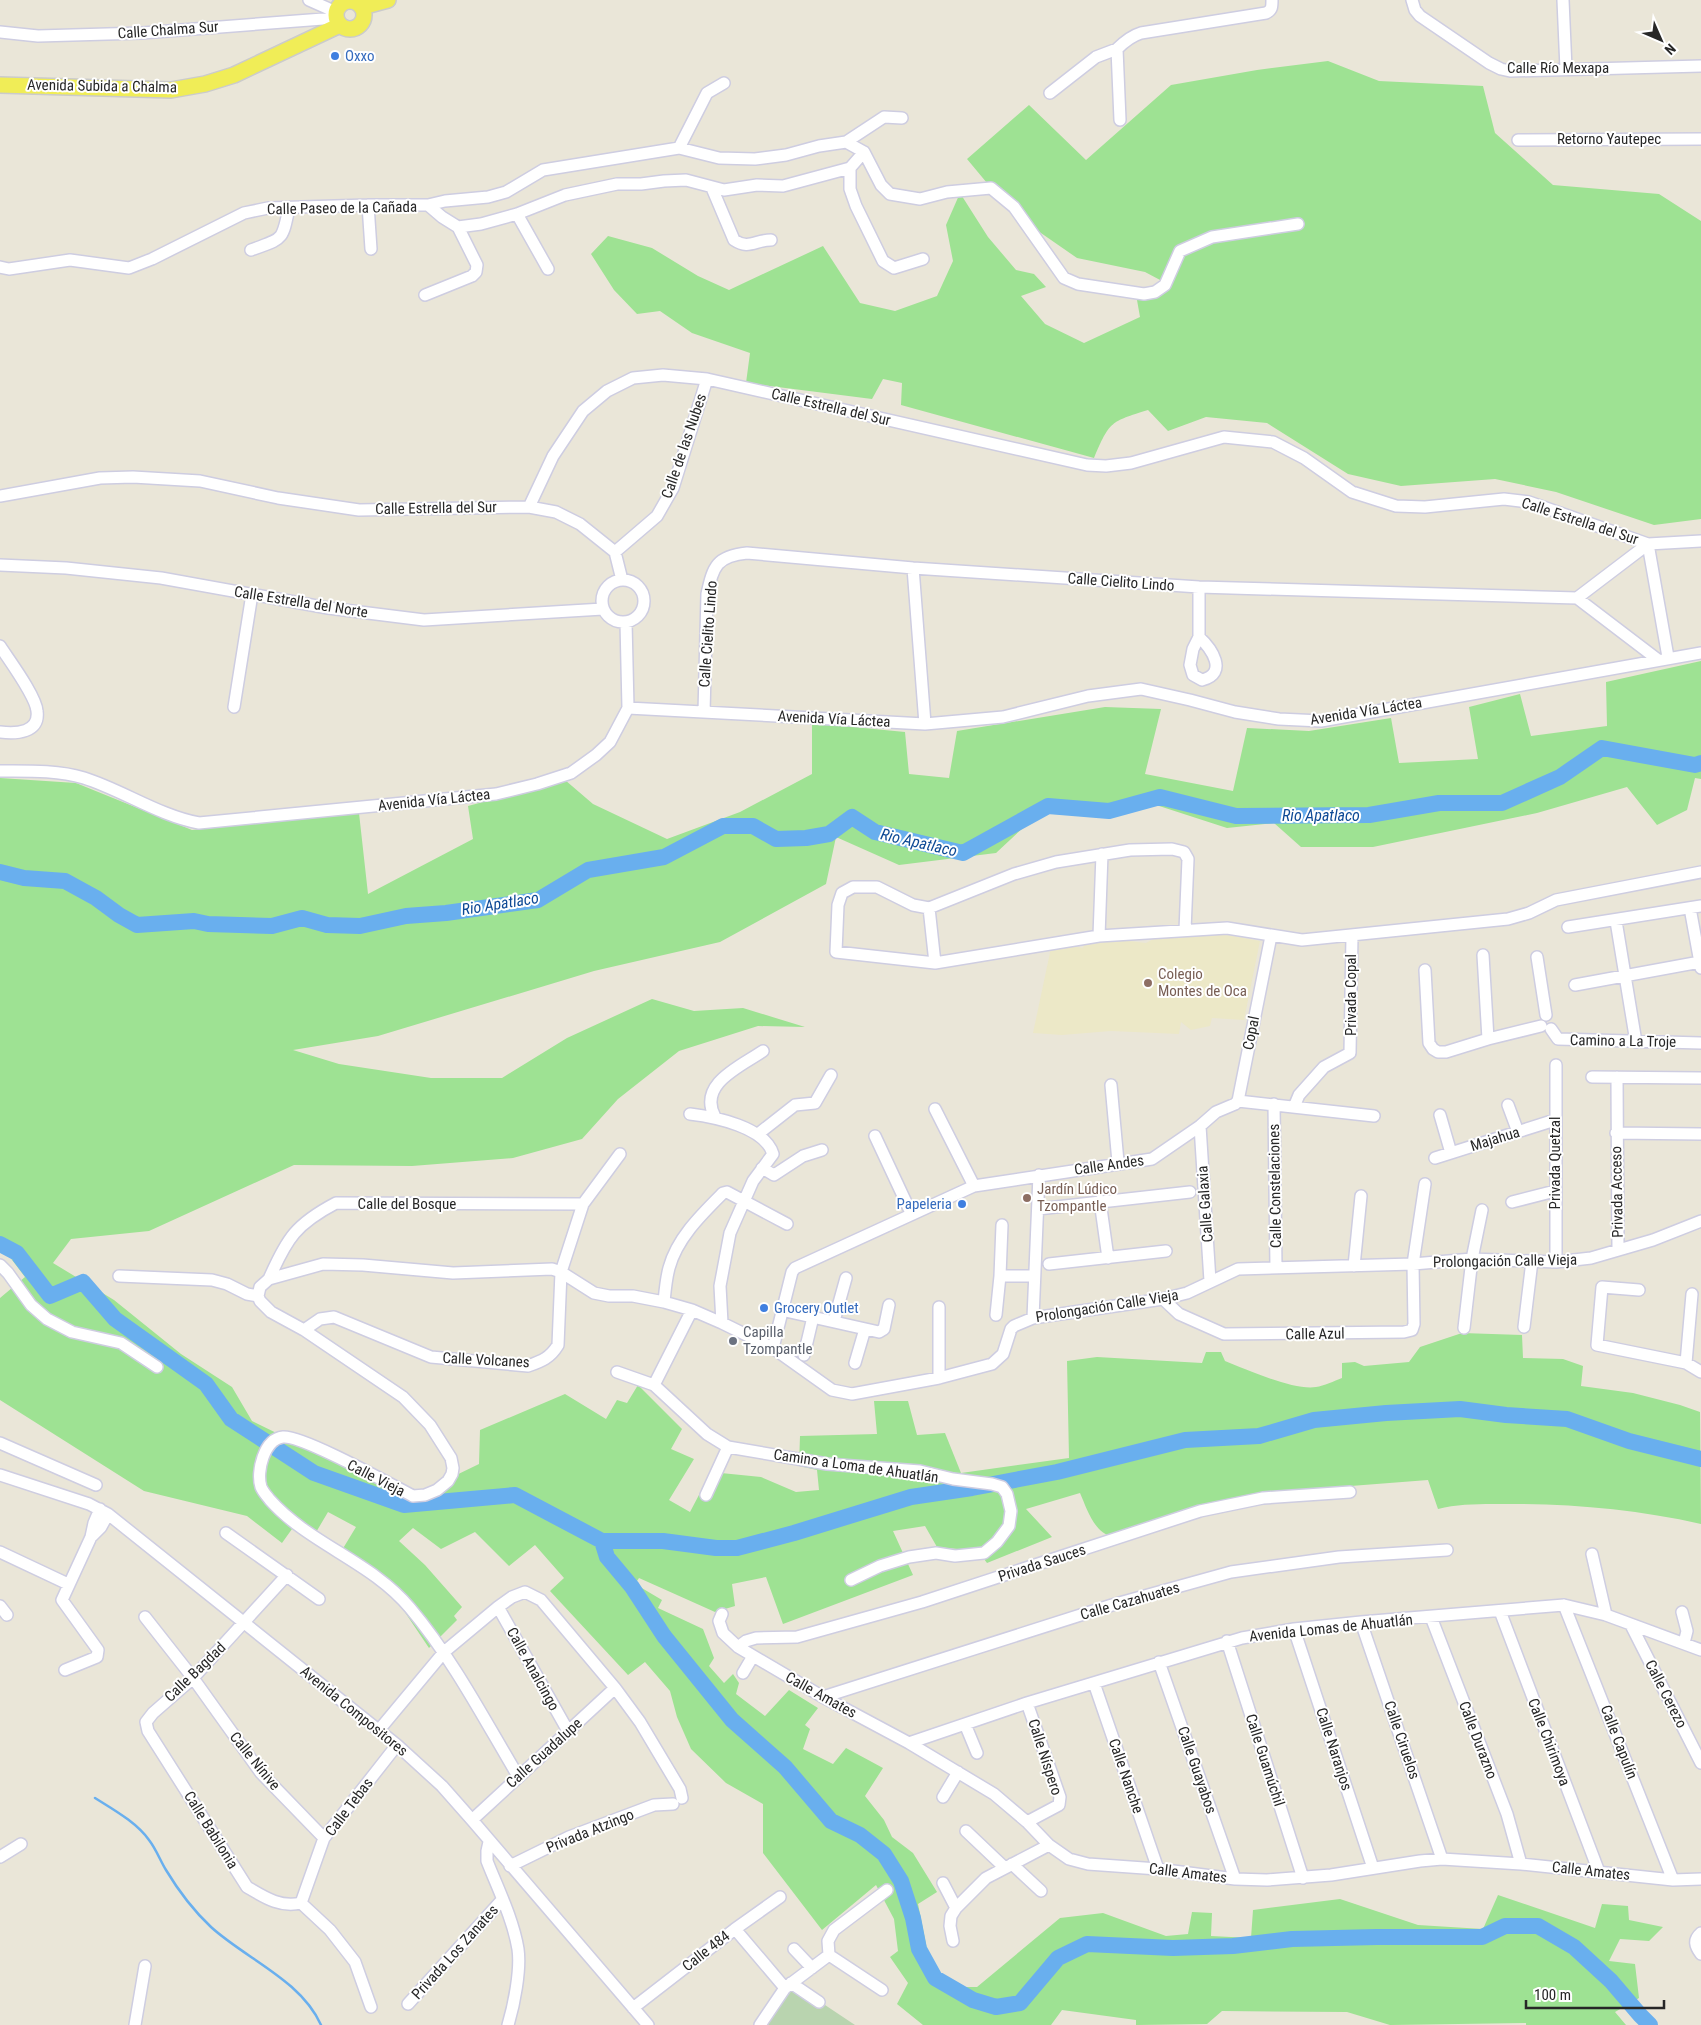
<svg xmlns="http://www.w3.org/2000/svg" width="1701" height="2025" font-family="'Roboto Condensed',sans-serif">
<rect width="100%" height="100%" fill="#eae6d8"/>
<path fill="#ece8c7" d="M1216,933l44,8 -16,79 -32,-2 -2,8 -19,4 -10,-8 -2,12 -68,-3 -49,4 -29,-2 19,-90 31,5 2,-6h23l4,-3 34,4 15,-8z"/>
<path fill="#9ee293" d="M1328,61l51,20 104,5 12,47 58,52 106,9 42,27v298l-47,6 -98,-33 -61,-13 -94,7 -53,-12 -81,-51 -61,-6 -38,14 -20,-21c-38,12 -38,11 -54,48l-193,-53 1,-22 -19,-4 -11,20 -126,-16 4,-30 -58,-20 -32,-22 -23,3 -23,-24 -23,-36 17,-18 44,12 46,28 31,14 94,-44 37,57 35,8 42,-15 16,-35 -7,-36 14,-32 28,44 28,33 18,4 12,13 -25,9 24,28 39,19 56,-26 -3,-17 25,-19 -17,-9 -68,-14 -65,-45 -45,-54 62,-54 57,55 85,-75 86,-15z
M1701,661v118l-6,-1 -8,32 -30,15 -30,-38 -90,26 -164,34h-72l-27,-24 -47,5 -74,-24 -57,13 -56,-5 -44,41 -97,12 -63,-28 -10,47 -106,58 -126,29 -216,65 -85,14 46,14 92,14h71l65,-40 85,-39 42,12 49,-3 62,19 -47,-1 -79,25 -61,48 -36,40 -69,19 -101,8 -118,-1 -145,66 -78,8 -18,24 61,37 67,54 51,33 20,34 157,77 70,-34 1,-34 85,-36 41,25 11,-19 10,3 11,-18 44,44 -11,20 23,10 -25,41 21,12 21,-40 50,5 35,15 23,-2 -2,-20 -18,-4 1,-30 77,-2 -3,-33h34l9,34 28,-2 16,40 108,-15 -2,-97 30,-4 105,6 4,-11h15l4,9c20,8 70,30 91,26 8,-1 18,-6 26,-9v-15l13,-1 9,4 45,-4 11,-15 42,-14 60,2 1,23 40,1 20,7 -2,20 52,7 47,12 20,7 1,112c-62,-14 -127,-20 -190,-20 -24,0 -50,-1 -73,5l-10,-29 -116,9 -199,48c-19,-4 -26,-28 -33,-44l-54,16 26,28 -65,26 -9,-12 -41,-4 -12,-21 -32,5 20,44 -130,49 -17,-47 -34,7 3,22 -20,6 -76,-34 -4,6 27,16 -4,8 45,21 11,29 -5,8 15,17 9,-9 6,9 -3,11 29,22 24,-26 29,18 -13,17 5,4 -7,20 30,15 13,-16 37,20 -18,28 19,24 8,17 21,16 24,39 -19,12 11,55 10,13 22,15h16l83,-69 43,-5 63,23 22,-2 4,-22 20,1 -1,23 40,2 2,-28 87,-11 78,26 65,4 15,-34 97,33 7,-24 26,2 1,14 34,7 -14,14 -29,-2 -11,22 26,3 4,34 -24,14 11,13h-100v-2l-136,2 -43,-13 -125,-1 -15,13 -71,1v-5l-74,-10 -11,15h-128l-26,-21 11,-21 -18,-26 8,-6 -4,-32 -18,-34 -54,45 -59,-77v-49l-37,-21 -35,-34 -14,-32 -7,-26 -25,-29 -17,13 -78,-84 14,-13 -29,-33 -26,21 -34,-34 -34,17 -28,-21 -14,13 26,24 37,42 -8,9 3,4 -28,28 -37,-55 -53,-38 17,-28 -28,-15 -13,22 -18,-12 -15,21 -35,-27 -103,-25 -144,-91v-102l25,-21 -25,-33v-466l76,5 116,47 167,-17 9,81 105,-55 -5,-33 97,-26 28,24 74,35 73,-27 72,-38v-51l93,9 4,42 40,4 8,-47 148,-24 56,2 -16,65 88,17 14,-63 62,3 82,-13 8,45 79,-4 -9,-52 51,-13 11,42 76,-10 -1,-44z"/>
<path fill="#b9d4af" d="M786,1979l69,46h-99l29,-37z"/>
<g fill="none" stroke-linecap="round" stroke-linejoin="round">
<path stroke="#69afee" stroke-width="2.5" d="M95,1798c19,12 41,24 54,42 7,9 11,20 17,30 12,20 28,41 45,57 35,32 90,53 110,98"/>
<path stroke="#69afee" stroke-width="16" d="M0,872l24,6 41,3 31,17 23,17 18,10 57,-4 14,3 64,2 30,-8 25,7 33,1 46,-10 40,-3 92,-13 50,-30 76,-13 59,-31h30l23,13 30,-1 23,-4 23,-17 23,15 88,21 85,-47 61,5 51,-14 76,19 133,-1 70,-12h63l58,-26 42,-29 93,17 6,-2
M0,1244l17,9 33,43 33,-14 32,37 91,65 25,35 83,54 90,32 111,-10 87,46
M1650,2025l-10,-10 -29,-34 -37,-34 -36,-21h-33l-23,11h-105l-85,2 -59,7 -60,2 -86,-4 -29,14 -38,45 -24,4 -23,-7 -38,-22 -16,-29 -6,-31 -12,-37 -17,-27 -24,-19 -29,-14 -46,-54 -53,-47 -68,-84 -32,-49 -25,-30 -5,-16h61l53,7h21l57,-15 117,-36 61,-9 85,-16 128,-32 74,-4 55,-16 72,-7 74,-4 46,6 61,4 62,22 72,18"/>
<g stroke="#cecde1" stroke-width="14">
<path id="minor" d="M309,0l27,12
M1412,0l3,10 5,6 69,47 12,6 9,2 191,-5
M1563,0l3,69
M345,2v-2
M0,32l38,4 104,-3 194,-15
M1050,93l46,-36 21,-8
M1120,120l-3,-71c7,-7 14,-13 24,-16l125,-20c6,-3 6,-6 6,-13
M1518,140l183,-1
M846,142l38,-25 18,1
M679,148l28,-55 17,-10
M864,152l17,33 9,9 30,5 27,-7 44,-4 23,19 50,71 14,6 66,10 11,-2 10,-7 15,-34 32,-14 86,-13
M850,168v21l6,17 27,55 11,7 29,-9
M712,188l22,52c15,10 21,0 37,0
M368,205l3,44
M428,205l14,12 16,10 23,-3 36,-10 48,-19 52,-11h24l23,-3 22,-1 38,10 33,-5 26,1 67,-18 14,-16
M517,214l31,55
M251,250c32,-12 31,-8 38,-42
M0,267l9,2 61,-9 59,8 23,-9 92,-46 24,-5 100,-3h60l17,-4 43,-4 18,-5 37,-22 136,-22 40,10 36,1 31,-4 33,-9 27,-4 18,10
M425,295l47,-19 4,-4 1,-7 -19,-38
M0,496l100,-18 33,-1 67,4 78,17 81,12 170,-3 27,5 24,12 35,28 7,28
M529,507l24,-51 30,-45 24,-20 26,-13 30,-3 44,4 380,86 19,1 25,-3 93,-26 49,5 31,16 48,34 44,14 29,1 79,-8 25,3 119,42 53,-3
M615,552l42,-36 16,-28 34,-109
M0,565l66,3 95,10 167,30 96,12 179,-11
M913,568l12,156
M602 601a21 21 0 1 1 42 0a21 21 0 1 1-42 0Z
M1577,598l71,-54 20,113
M1199,637c12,11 30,36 3,43l-9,-5 -3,-10 3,-16 6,-12v-50
M0,646c9,14 36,50 37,65 3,22 -21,23 -37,21
M234,707l18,-113
M628,708l297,16 78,-7 85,-21 53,-7 49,11 45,12 44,7 42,2 380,-68
M704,712l3,-118c6,-28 10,-38 40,-41l166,15 286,19 378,11 80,61
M0,771c27,0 58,-1 84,7 38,12 76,38 115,45l297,-29 41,-10 34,-11 25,-18 14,-13 18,-34 -2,-86
M929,908l6,55
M1690,908l11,60
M1616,921l20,121
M1568,927l133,-21
M1185,930l3,-71 -4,-7 -12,-3 -42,1 -74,12 -42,12 -85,34 -16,-3 -36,-18h-24l-11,6 -4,12 -2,47 99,11 164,-27 128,-8 75,12 206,-21 21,-6 27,-13 145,-28
M1099,936l3,-82
M1483,955l5,84
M1537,957l9,58
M1425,970l4,73 4,6 5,3h8l42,-13 53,-13
M1575,985l125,-23
M1551,1029l7,10 143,4
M1592,1077l109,1
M1617,1077l1,173
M1111,1085l7,77
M1238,1101l33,-165
M1238,1101l136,15
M1274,1104l2,164
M1508,1105l10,27
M1294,1107l5,-12 25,-28 26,-14 2,-117
M935,1109l39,77
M690,1114c25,3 75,13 83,40l-20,27 -23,52 -10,53 2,37
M1440,1115l11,38
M715,1117c-18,-33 26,-51 48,-66
M1200,1126l10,155
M1616,1133l85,1
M758,1134l37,-29 20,-2 16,-28
M875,1136l36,77
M1435,1158l120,-38
M762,1168l12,7 29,-19 19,-6
M1100,1201l8,57
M1512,1202l43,-11
M1038,1209l152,-17
M1556,1262v-197
M1049,1264l117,-13
M0,1265l8,8 23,32 16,14 25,13 49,11 36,24
M1354,1266l7,-70
M119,1276l93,4 15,4 20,10 11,2
M1000,1276h34
M269,1279c18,-41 27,-55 67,-76l247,1
M1639,1290l-37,-3 -5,58 89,18 15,9
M1163,1299l16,15 45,20 180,-2 8,-2 2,-6 -1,-60 12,-80
M664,1302c1,-11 2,-23 5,-34 8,-30 33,-54 54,-75l4,-1 60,32
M939,1307v71
M781,1310l98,22 5,-3 5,-24
M996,1315l4,-39 2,-51
M1033,1318l6,-143
M834,1321l12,-43
M1524,1327l8,-66
M1464,1328l8,-69 10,-49
M304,1330l16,-11 14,-2 97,40 97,9c14,-5 22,-8 30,-21l3,-73 22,-68 37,-50
M773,1348l19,-76 3,-4 179,-82 178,-27 48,-33 16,-14 19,-8 3,-3
M804,1355l9,-38
M855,1363l10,-34
M1686,1363l6,-69
M617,1372l37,13 53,49 21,13 99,17 93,7 33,8 39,5 10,3 5,7 4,17 -2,15 -12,16 -13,11 -29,3 -19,-3 -27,4 -29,9 -29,14
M654,1385l38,-75
M0,1443l96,42
M0,1475l89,29 19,10 289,231 45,41 30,34 176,205
M706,1495l22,-48
M226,1533l93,66
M91,1537l10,-10 7,-13
M0,1552l68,32
M1592,1554l14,61
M287,1575l-94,103 -40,35 -7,9 2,9 99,156c17,10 33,21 54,16
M1564,1605l109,275
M0,1606l7,9
M498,1607l70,124
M1500,1611l99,261
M1682,1612l5,19 -3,12
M722,1614l-3,7 4,12 15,14 85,50 86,46 85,51 33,28 22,23 20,14 19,5 70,5 77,10 32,1 64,-5 89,-14 22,-2 79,5 152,16 28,-1
M145,1617l48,61 68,95 63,65
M1431,1617l76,197 14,50
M1361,1622l81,237
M1631,1625l70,138
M1294,1629l79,239
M1227,1641l76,237
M738,1647l8,-6 10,-3 41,-1 125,-35 278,-91 63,-13 87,-6
M1159,1662l76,217
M65,1670l32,-13 1,-7 -36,-50 29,-63 3,-14 6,-14
M743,1673l10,-17
M1094,1683l64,186
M823,1697l289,-92 119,-33 108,-15 108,-7
M965,1724l12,29
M379,1730l65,-78 54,-45 14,-10 13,-5 16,8 74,88 25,34 40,67 2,9
M909,1743l118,-40 215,-65 52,-9 67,-7 203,-17 42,10 95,35
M518,1776c-34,-57 -65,-117 -108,-168 -38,-46 -101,-64 -140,-108 -3,-4 -7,-8 -9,-13 -5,-15 3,-48 22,-50 19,-2 107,47 130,59l12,-1 12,-5 11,-9 4,-7 1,-6 -2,-10 -21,-33 -27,-28 -99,-67 -33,-18 -11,-11 -2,-5 2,-9 9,-8 54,-15 40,1 90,8 99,-4 9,3 33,21 15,3h24l31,6 28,8 30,13 51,25 59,42 20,4 87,-16 53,-14 11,-10 8,-25 3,-3 19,-8 130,-19 24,-6 51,-24 175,-5 59,-5 84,3 35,-4 62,-18 48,-19
M943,1797l15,-25
M472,1820l143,-132
M1027,1822l32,-17 1,-8 -33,-94
M966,1831l39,37
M489,1842l-2,9v10c11,28 26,58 31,88 3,21 -4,56 -10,76
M0,1857l21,-13
M1012,1864l29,27
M510,1866l59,-29 85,-32 19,-1
M943,1883l13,25
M301,1903l23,-65 73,-93
M301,1903l29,27 25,32 16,45
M735,1929l50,59
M1701,1933c-8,7 -6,13 0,21
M953,1941l-3,-15 1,-10 5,-8 30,-30 63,-33
M794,1949l18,19
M829,1955l-1,-14 6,-11 53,-40
M829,1955l53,35
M791,1983l28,19
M408,2004l94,-104
M633,2008l102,-79 45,-32
M135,2025l10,-59
M760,2025l25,-37 44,-33"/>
</g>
<g stroke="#cbcbcb" stroke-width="18">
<path id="major" d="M336 15a14 14 0 1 1 28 0a14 14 0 1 1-28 0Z
M362,7l26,-7
M0,85l171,5 34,-6 29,-9 106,-50"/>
</g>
<use href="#minor" stroke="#fff" stroke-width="11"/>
<use href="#major" stroke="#f0ed57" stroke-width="15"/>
</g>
<g fill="#3f7fe0" stroke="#fff" stroke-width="2">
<circle cx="335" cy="56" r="5"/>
<circle cx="962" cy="1204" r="5"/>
<circle cx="764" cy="1308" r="5"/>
</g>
<g fill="#8d6e63" stroke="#fff" stroke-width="2">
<circle cx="1148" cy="983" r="5"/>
<circle cx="1027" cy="1198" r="5"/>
</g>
<circle fill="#6b7280" stroke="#fff" stroke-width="2" cx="733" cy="1341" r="5"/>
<g text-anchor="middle" stroke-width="4" stroke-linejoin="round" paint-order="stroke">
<g font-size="15" fill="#272727" stroke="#fff">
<text transform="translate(168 30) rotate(-4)" y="5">Calle Chalma Sur</text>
<text x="1558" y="73">Calle Río Mexapa</text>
<text transform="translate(102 86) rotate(1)" y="5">Avenida Subida a Chalma</text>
<text x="1609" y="144">Retorno Yautepec</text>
<text transform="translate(342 208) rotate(-1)" y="5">Calle Paseo de la Cañada</text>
<text transform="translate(831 407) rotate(13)" y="5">Calle Estrella del Sur</text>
<text transform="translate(684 446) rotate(-71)" y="5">Calle de las Nubes</text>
<text transform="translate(436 508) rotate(-1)" y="5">Calle Estrella del Sur</text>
<text transform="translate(1580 521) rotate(18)" y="5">Calle Estrella del Sur</text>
<text transform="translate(1121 582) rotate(4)" y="5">Calle Cielito Lindo</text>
<text transform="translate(301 602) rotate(9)" y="5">Calle Estrella del Norte</text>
<text transform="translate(708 634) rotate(-86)" y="5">Calle Cielito Lindo</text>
<text transform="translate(1366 711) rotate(-9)" y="5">Avenida Vía Láctea</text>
<text transform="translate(834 719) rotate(3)" y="5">Avenida Vía Láctea</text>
<text transform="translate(434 800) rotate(-6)" y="5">Avenida Vía Láctea</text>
<text transform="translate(1351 995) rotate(-90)" y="5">Privada Copal</text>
<text transform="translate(1251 1033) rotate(-79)" y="5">Copal</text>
<text transform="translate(1623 1041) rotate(1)" y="5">Camino a La Troje</text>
<text transform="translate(1495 1139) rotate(-17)" y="5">Majahua</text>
<text transform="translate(1555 1163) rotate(-90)" y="5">Privada Quetzal</text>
<text transform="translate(1109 1165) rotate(-8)" y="5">Calle Andes</text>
<text transform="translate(1275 1186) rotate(-91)" y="5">Calle Constelaciones</text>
<text transform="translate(1617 1192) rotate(-91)" y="5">Privada Acceso</text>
<text x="407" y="1209">Calle del Bosque</text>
<text transform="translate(1205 1204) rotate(-94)" y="5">Calle Galaxia</text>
<text transform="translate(1505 1261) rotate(-1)" y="5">Prolongación Calle Vieja</text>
<text transform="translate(1107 1306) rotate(-9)" y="5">Prolongación Calle Vieja</text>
<text transform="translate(1315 1334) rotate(-1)" y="5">Calle Azul</text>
<text transform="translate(486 1360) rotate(3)" y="5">Calle Volcanes</text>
<text transform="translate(856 1466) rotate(8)" y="5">Camino a Loma de Ahuatlán</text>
<text transform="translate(376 1478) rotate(27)" y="5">Calle Vieja</text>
<text transform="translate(1042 1563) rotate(-18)" y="5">Privada Sauces</text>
<text transform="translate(1130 1601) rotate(-16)" y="5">Calle Cazahuates</text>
<text transform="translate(1331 1628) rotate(-6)" y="5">Avenida Lomas de Ahuatlán</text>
<text transform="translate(533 1669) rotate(61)" y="5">Calle Analcingo</text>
<text transform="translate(195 1672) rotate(-44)" y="5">Calle Bagdad</text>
<text transform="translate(1666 1694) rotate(63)" y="5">Calle Cerezo</text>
<text transform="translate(821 1695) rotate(29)" y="5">Calle Amates</text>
<text transform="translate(354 1711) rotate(39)" y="5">Avenida Compositores</text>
<text transform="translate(1402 1740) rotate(71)" y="5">Calle Ciruelos</text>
<text transform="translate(1478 1740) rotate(69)" y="5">Calle Durazno</text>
<text transform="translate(1549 1742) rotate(69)" y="5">Calle Chirimoya</text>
<text transform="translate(1619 1742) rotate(69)" y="5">Calle Capulín</text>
<text transform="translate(1334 1749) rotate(72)" y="5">Calle Naranjos</text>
<text transform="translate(544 1753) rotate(-42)" y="5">Calle Guadalupe</text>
<text transform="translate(1045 1757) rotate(72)" y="5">Calle Níspero</text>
<text transform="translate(1265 1760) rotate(72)" y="5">Calle Guamúchil</text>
<text transform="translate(255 1761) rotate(51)" y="5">Calle Nínive</text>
<text transform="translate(1197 1770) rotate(71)" y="5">Calle Guayabos</text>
<text transform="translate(1126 1776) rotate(71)" y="5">Calle Nanche</text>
<text transform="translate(349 1807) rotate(-53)" y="5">Calle Tebas</text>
<text transform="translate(211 1830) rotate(58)" y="5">Calle Babilonia</text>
<text transform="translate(590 1831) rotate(-22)" y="5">Privada Atzingo</text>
<text transform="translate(1591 1871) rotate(6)" y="5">Calle Amates</text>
<text transform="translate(1188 1873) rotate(7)" y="5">Calle Amates</text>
<text transform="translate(706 1951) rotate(-38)" y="5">Calle 484</text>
<text transform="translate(455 1952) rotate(-48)" y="5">Privada Los Zanates</text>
</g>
<g font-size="15" fill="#366cbe" stroke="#fff" text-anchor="start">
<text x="345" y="61">Oxxo</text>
<text x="952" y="1209" text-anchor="end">Papeleria</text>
<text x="774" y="1313">Grocery Outlet</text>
</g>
<g font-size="15" fill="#785e54" stroke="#fff" text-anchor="start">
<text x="1158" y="979">Colegio<tspan x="1158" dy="17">Montes de Oca</tspan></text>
<text x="1037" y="1194">Jardín Lúdico<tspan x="1037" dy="17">Tzompantle</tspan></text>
</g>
<g font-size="15" fill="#5b616d" stroke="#fff" text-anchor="start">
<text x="743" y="1337">Capilla<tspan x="743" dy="17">Tzompantle</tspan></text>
</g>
<g font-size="16" font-style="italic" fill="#0d4995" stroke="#fff">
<text x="1321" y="821">Rio Apatlaco</text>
<text transform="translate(919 842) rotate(13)" y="6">Rio Apatlaco</text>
<text transform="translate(500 903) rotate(-9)" y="6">Rio Apatlaco</text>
</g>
</g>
<g transform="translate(1661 40) rotate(135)" stroke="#ffffff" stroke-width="4" paint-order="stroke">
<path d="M0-4L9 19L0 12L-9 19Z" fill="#272727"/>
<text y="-8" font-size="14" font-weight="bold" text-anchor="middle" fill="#272727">N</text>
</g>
<path d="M1526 2000v8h138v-8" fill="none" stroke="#272727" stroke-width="2.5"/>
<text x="1534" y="2000" font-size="15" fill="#272727" stroke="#ffffff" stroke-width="4" paint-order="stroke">100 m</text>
</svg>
